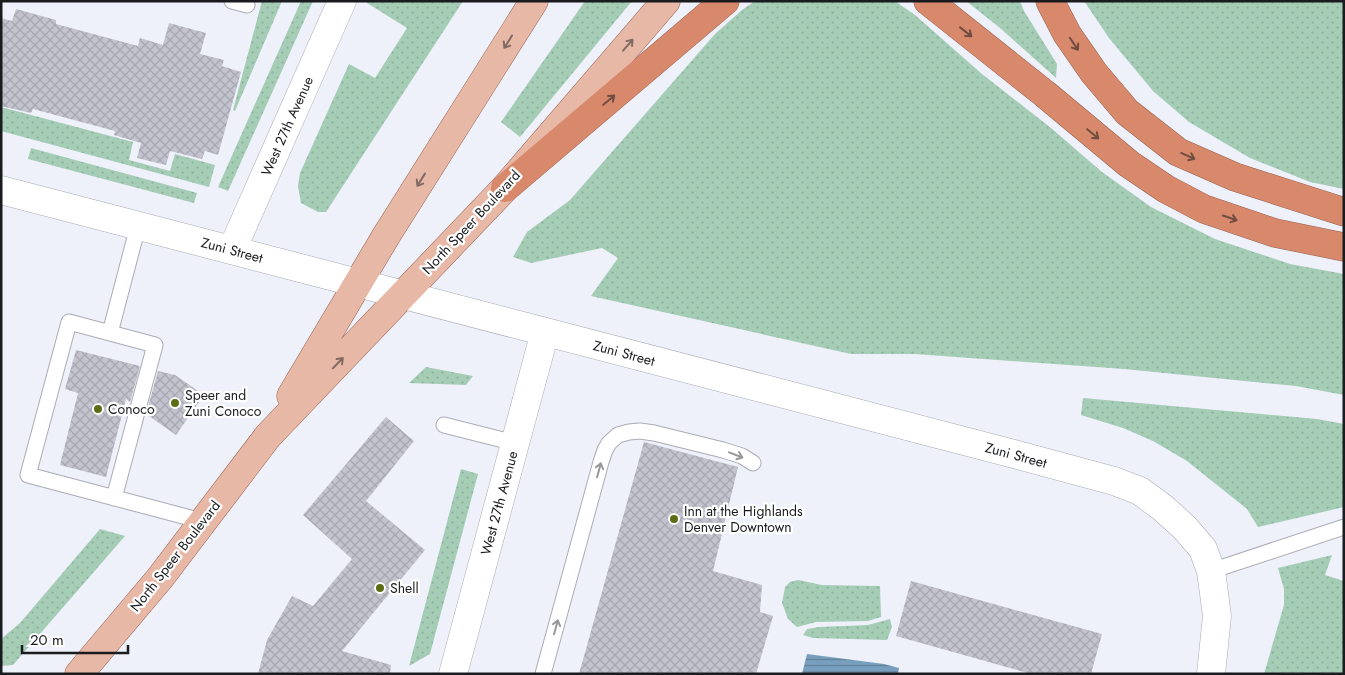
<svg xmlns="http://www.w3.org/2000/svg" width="1345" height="675" font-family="Jost,sans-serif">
<defs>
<pattern id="grass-dots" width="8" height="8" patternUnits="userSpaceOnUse" patternTransform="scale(1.25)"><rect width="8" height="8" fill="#a5cdb6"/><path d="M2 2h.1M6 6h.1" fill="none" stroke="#8daf9c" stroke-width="1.8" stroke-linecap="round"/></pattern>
<pattern id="water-rules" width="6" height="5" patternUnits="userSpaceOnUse" patternTransform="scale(1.25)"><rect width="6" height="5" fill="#779fbd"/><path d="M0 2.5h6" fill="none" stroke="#618199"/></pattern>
<pattern id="building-cross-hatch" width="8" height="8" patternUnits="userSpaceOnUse" patternTransform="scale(1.25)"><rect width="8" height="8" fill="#c2c3cd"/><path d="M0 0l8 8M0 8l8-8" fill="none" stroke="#a6a7b0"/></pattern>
</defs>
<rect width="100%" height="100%" fill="#eef0fa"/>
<path fill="url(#grass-dots)" d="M262,1h20l-47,110 -2,-1z
M301,1h12l-85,190 -10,-4z
M367,1h96l-137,211h-8l-17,-9 -3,-17 2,-13 49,-109 26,14 32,-50 -40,-25z
M585,1h47l-112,136 -19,-15z
M755,1h140l20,14 67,59 69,54 51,44 49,35 64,32 75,25 54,10v121l-48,-9 -172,-17 -209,-15h-64l-260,-58 27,-38 -16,-10 -71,15 -18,-6 14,-25 43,-32 145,-166 27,-24z
M966,1h54l4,10 33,53 -1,14 -56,-50z
M1084,1h260v188l-34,-7 -60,-24 -61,-36 -36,-31 -44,-53z
M1,107l132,35 -4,18 41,11 5,-17 40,11 -6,22 -208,-56z
M31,148l166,45 -3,10 -166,-44z
M426,367l47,9 -7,9 -57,-2z
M1083,398l234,21 27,5v83l-86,20 -11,-18 -60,-48 -34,-20 -30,-13 -42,-13z
M461,469l17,5 -48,180 -21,12z
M100,529l25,7 -112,129 -12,1v-27l19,-16z
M1332,555l-7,20 19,6v93h-80l20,-69v-16l-6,-21z
M798,580l24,5 58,1 1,31 -13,4 -52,1 -19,5 -9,-8 -6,-16 3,-16 5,-5z
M890,619l2,8 -5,13 -74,-2 -10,-3 4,-6 12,-2 49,-2z"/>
<path fill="url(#water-rules)" d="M807,654l77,10 15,4 -1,6h-96z"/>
<path fill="url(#building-cross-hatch)" d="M16,9l40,11v4l82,22 2,-8 23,7 6,-22 37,10 -6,21 24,6 -2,6 19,6 -23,83 -13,-4 -3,8 -32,-8 -4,14 -29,-7 4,-15 -27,-8 1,-4 -82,-22 -2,4 -30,-7v-88l11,3z
M76,350l64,16 -10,36 -4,-3 -20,78 -46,-12 18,-72 -13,-4z
M158,371l17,4 29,20 -28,40 -30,-21z
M386,417l28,24 -48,60 59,49 -83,101 49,14 -1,9h-132l9,-34 25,-44 21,10 39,-47 -49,-44z
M644,442l94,25 -25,104 49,14 -2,27 13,4 -17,58h-177z
M911,581l191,53 -11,40h-60l-135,-38z"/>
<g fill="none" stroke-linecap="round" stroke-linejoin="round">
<g stroke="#aaabb5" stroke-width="17">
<path id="lane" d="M232,1l15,4
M110,333l28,-107
M444,425l71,18
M114,498l41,-153 -86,-23 -41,153 174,46
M1211,571l133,-44
M543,674l58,-212 4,-12 4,-7 9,-8 11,-3 11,-1 14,2 69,17 19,6 11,7"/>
</g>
<g stroke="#aaabb5" stroke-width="29">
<path id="street" d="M232,250l110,-249
M453,674l92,-342"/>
</g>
<g stroke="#aaabb5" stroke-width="29">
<path id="secondary" d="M1,190l1013,264 100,27 26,10 23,17 22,20 18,21 8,22 6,45 -6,58"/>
</g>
<g stroke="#966250" stroke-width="29">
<path id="primary" d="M291,396l95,-160 148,-235
M79,674l81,-96 108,-142 237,-248 161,-187"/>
</g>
<g stroke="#966250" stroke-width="29">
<path id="highway" d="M928,1l117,93 84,70 37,25 38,20 71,24 69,14
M1050,1l17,33 27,39 33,39 51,40 57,25 109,35
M505,188l220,-187"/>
</g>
<use href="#lane" stroke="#fff" stroke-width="15"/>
<use href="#street" stroke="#fff" stroke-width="28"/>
<use href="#secondary" stroke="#fff" stroke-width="28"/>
<use href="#primary" stroke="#e8b8a6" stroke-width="28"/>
<use href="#highway" stroke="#d9896b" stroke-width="28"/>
</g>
<defs><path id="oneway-shaft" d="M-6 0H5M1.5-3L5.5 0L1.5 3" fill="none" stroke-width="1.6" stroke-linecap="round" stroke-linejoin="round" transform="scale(1.25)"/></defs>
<g stroke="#704c41">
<use href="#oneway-shaft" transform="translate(966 32) rotate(38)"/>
<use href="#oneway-shaft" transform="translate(1074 44) rotate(56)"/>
<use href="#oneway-shaft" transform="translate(609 100) rotate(-40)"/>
<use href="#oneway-shaft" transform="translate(1093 134) rotate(40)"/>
<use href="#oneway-shaft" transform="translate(1188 156) rotate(24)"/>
<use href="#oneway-shaft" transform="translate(1230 218) rotate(19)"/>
</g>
<g stroke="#816a62">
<use href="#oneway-shaft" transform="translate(508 42) rotate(122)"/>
<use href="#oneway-shaft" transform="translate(628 45) rotate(-49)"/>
<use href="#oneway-shaft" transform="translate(421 180) rotate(122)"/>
<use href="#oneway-shaft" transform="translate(338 363) rotate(-46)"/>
</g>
<g stroke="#98989a">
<use href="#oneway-shaft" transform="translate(736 455) rotate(21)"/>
<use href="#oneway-shaft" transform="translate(599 470) rotate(-75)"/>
<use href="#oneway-shaft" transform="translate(556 627) rotate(-75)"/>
</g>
<g fill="#5d6c16" stroke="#fff" stroke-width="2">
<circle cx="175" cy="403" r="5"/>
<circle cx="98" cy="409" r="5"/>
<circle cx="674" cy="519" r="5"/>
<circle cx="380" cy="588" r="5"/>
</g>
<g text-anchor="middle" stroke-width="4.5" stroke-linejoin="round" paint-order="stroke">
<g font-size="14" fill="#1a1b1e" stroke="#fff">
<text transform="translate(287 126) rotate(-66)" y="5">West 27th Avenue</text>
<text transform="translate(471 222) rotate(-47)" y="5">North Speer Boulevard</text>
<text transform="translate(232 250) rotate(15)" y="5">Zuni Street</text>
<text transform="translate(624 353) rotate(15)" y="5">Zuni Street</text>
<text transform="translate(1016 455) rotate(15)" y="5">Zuni Street</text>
<text transform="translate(499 503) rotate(-75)" y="5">West 27th Avenue</text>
<text transform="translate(175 556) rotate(-52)" y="5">North Speer Boulevard</text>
</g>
<g font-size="14" fill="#1a1b1e" stroke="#fff" text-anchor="start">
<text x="185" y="400">Speer and<tspan x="185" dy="16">Zuni Conoco</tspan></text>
<text x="108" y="414">Conoco</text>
<text x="684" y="516">Inn at the Highlands<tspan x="684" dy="16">Denver Downtown</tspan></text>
<text x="390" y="593">Shell</text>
</g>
</g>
<rect width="1345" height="675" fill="none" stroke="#1a1b1e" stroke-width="5"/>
<path d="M22 645v8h106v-8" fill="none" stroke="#1a1b1e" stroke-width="2.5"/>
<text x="30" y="645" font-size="15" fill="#1a1b1e" stroke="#ffffff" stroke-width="4" paint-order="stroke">20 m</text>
</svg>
